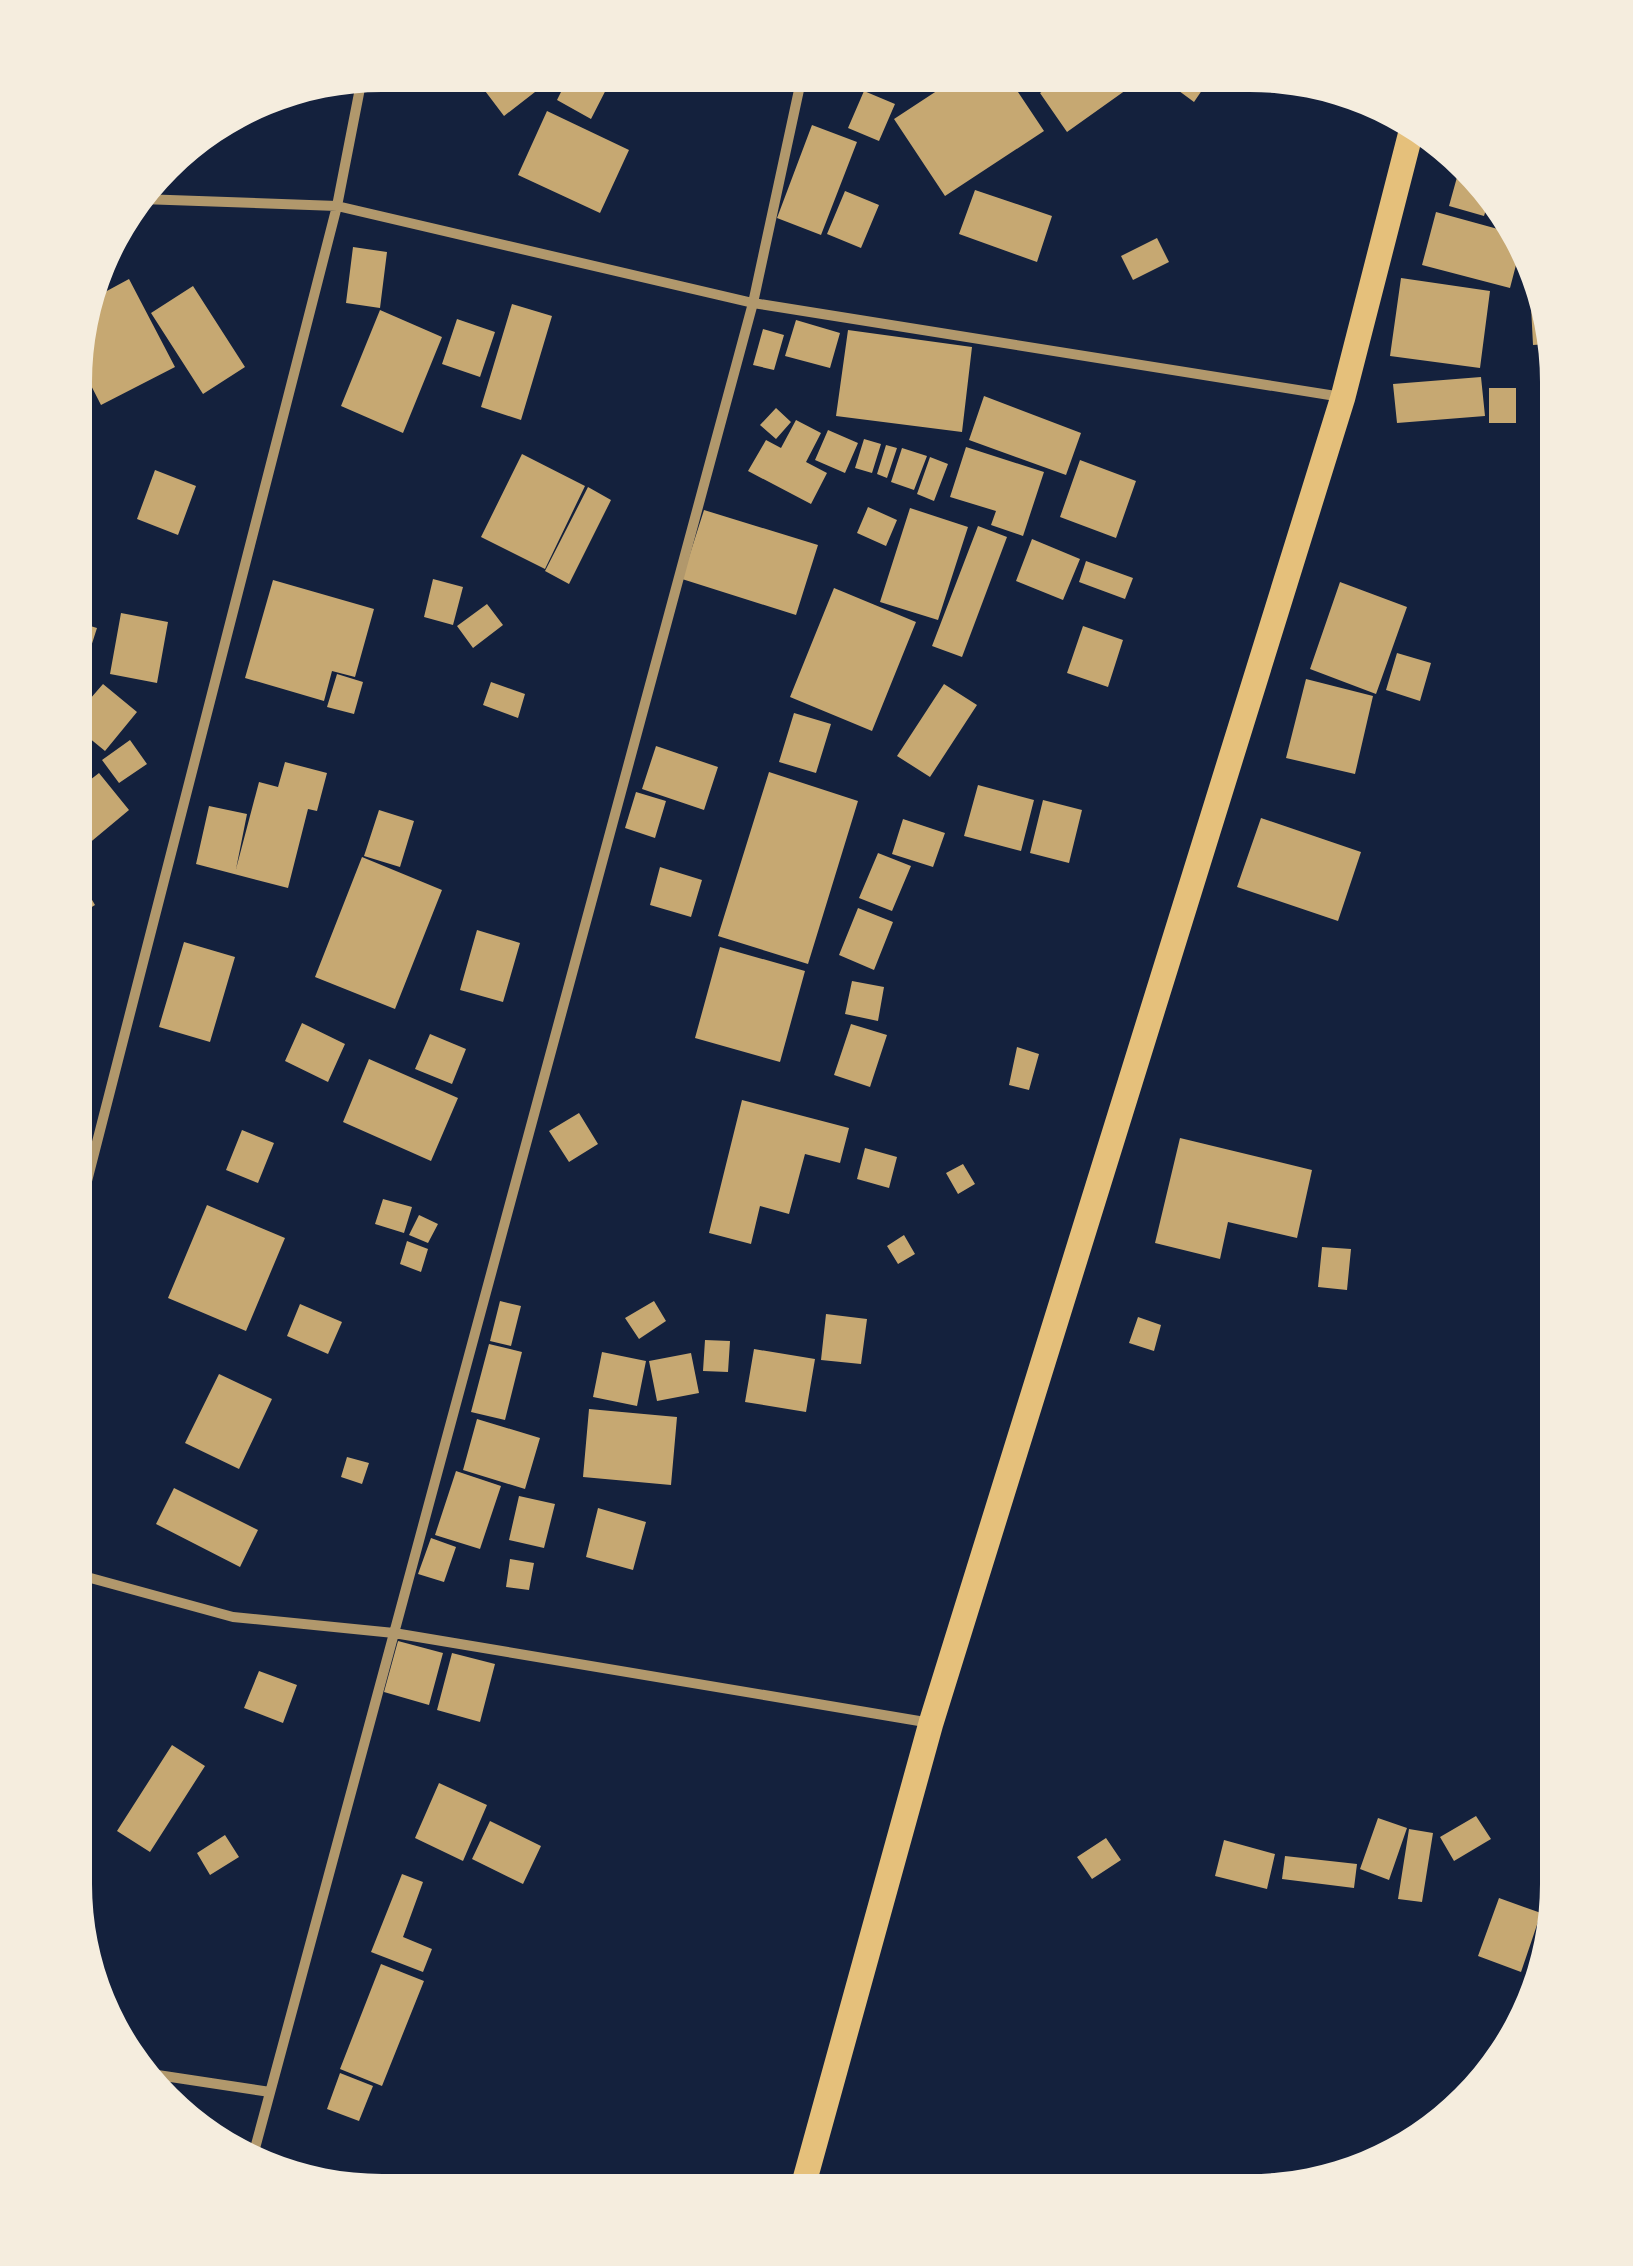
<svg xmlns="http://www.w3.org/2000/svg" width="1633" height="2266" font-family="'IBM Plex Sans',sans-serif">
<rect width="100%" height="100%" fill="#14213d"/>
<path fill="#c6a872" d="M473,75l78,1 2,2 -49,38z
M569,76h44l-22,43 -34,-19z
M680,76h31l-2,13 -30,-4z
M958,77h50l36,54 -99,65 -51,-77z
M1063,77h53l10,13 -59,42 -27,-39z
M1160,77h51l-17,25z
M864,91l31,13 -16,37 -31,-13z
M547,111l82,39 -29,63 -82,-38z
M812,125l45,17 -36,93 -44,-17z
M1459,170l6,1 24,29 -5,16 -35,-10z
M975,190l77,26 -15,46 -78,-28z
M845,191l34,14 -18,43 -34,-14z
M1436,212l80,22 6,8 -12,46 -88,-23z
M1157,238l12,24 -36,18 -12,-24z
M353,247l34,5 -7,56 -34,-5z
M1401,278l89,13 -10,77 -90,-12z
M129,279l46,88 -74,38 -23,-45v-19l14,-42z
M193,286l52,81 -42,27 -52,-81z
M1536,286l13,58 -16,1 -3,-58z
M512,304l40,12 -31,104 -40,-13z
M380,310l62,27 -39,96 -62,-27z
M457,319l38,13 -15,45 -38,-13z
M796,320l44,13 -10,35 -45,-12z
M763,329l21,6 -10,35 -21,-5z
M848,330l124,17 -10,85 -126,-16z
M1481,377l4,39 -88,7 -4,-39z
M1489,388h27v35h-27z
M984,396l97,37 -15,42 -97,-35z
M776,408l15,14 -15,17 -16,-14z
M796,420l25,13 -15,29 21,11 -16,31 -63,-33 18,-31 15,8z
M828,430l30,13 -13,30 -30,-13z
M864,439l17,5 -9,29 -17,-5z
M886,445l11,3 -10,30 -10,-4z
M966,447l78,25 -21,64 -32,-11 5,-14 -46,-14z
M902,448l25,8 -13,34 -23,-8z
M522,454l63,32 -40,83 -64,-32z
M930,457l18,7 -14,37 -17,-7z
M1080,460l56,21 -20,57 -56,-21z
M155,470l41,16 -18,49 -41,-16z
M588,487l23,13 -42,84 -24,-13z
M868,507l29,13 -11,26 -29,-13z
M910,508l58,19 -30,93 -58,-18z
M704,510l114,35 -22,70 -114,-36z
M978,526l29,11 -45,120 -30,-11z
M1032,539l48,20 -17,41 -47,-19z
M1086,561l47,17 -8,21 -46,-17z
M433,579l30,8 -10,38 -29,-8z
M273,580l101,29 -19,68 -23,-6 -8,30 -79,-23z
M1340,582l67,25 -31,87 -66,-25z
M834,588l82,34 -44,109 -82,-34z
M487,604l16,21 -30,23 -16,-22z
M121,613l47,9 -11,61 -47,-9z
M77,622l20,6 -9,28 -11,-3z
M1083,626l40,14 -15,47 -41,-14z
M1397,653l34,10 -11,38 -34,-11z
M337,674l26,8 -9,32 -27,-7z
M1306,679l67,17 -18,78 -69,-16z
M491,682l34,12 -7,24 -35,-13z
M103,684l34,28 -32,39 -28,-23v-14z
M944,684l33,21 -47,72 -33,-21z
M794,713l37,11 -15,49 -37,-11z
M130,740l17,24 -28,19 -17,-23z
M656,746l62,21 -14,43 -62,-21z
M285,762l42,11 -10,38 -9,-2 -20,79 -92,-24 13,-58 38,8 -11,55 23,-87 19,5z
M769,772l89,29 -50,163 -90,-28z
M99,773l30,37 -42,35 -10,-12v-43z
M978,785l56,15 -13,51 -57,-15z
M636,792l30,9 -11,37 -30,-10z
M1043,800l39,10 -13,53 -39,-10z
M379,810l35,11 -14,46 -36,-11z
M1261,818l100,34 -23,69 -101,-34z
M903,819l42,14 -12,34 -41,-13z
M878,853l33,13 -19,45 -33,-13z
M362,857l80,33 -47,119 -80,-32z
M660,867l42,13 -11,37 -41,-12z
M77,874l18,31 -16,10 -2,-4z
M858,908l35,14 -19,48 -35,-15z
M477,930l43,13 -17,59 -43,-12z
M184,942l51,15 -25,85 -51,-15z
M720,947l85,24 -25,91 -85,-24z
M852,981l32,6 -6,34 -33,-7z
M302,1023l43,21 -17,38 -43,-21z
M851,1024l36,11 -17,52 -36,-12z
M430,1034l36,15 -14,35 -37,-15z
M1017,1047l22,7 -10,36 -20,-5z
M369,1059l89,39 -27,63 -88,-39z
M742,1100l107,28 -9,35 -35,-9 -16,60 -29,-8 -9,38 -42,-11z
M579,1113l19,31 -29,18 -20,-31z
M242,1130l32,13 -16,40 -32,-13z
M1180,1138l132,32 -15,68 -69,-16 -8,37 -65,-16z
M865,1148l32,9 -8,31 -32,-9z
M963,1164l12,20 -17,10 -12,-21z
M383,1199l29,8 -8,26 -29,-9z
M207,1205l78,33 -39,93 -78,-33z
M419,1215l19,9 -10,19 -19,-8z
M904,1235l11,19 -17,10 -11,-18z
M407,1241l21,8 -7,23 -21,-8z
M1322,1247l29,2 -4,41 -29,-3z
M500,1301l21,5 -10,40 -21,-5z
M654,1301l12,20 -27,18 -14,-21z
M300,1304l42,18 -14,32 -41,-18z
M826,1314l41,5 -6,45 -40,-4z
M1138,1317l23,8 -7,26 -25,-8z
M705,1340l25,1 -2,31 -25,-1z
M489,1344l33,8 -17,68 -34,-8z
M754,1349l61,10 -9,53 -61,-10z
M602,1352l44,9 -9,45 -44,-9z
M691,1353l8,40 -42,8 -8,-40z
M219,1374l53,25 -33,70 -54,-26z
M589,1409l88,8 -6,68 -88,-8z
M477,1419l63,19 -15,51 -62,-19z
M347,1457l22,6 -7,21 -21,-7z
M456,1471l45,15 -21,63 -45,-14z
M174,1488l84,42 -18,37 -84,-43z
M519,1496l36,8 -11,44 -35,-8z
M598,1508l48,14 -13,48 -47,-13z
M431,1538l25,9 -12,35 -26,-8z
M510,1559l24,4 -5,27 -23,-3z
M398,1641l45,12 -14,52 -45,-13z
M452,1653l43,11 -15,58 -43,-12z
M259,1671l38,14 -14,38 -39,-15z
M172,1745l33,21 -55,86 -33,-21z
M439,1783l48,22 -24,56 -48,-23z
M1476,1816l15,23 -37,22 -14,-24z
M1378,1818l29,10 -18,52 -29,-11z
M490,1821l51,25 -18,38 -51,-25z
M1409,1829l24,4 -11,69 -24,-3z
M225,1835l14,22 -29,18 -13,-22z
M1106,1838l15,22 -29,19 -15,-22z
M1224,1840l51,14 -8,35 -52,-13z
M1285,1856l72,8 -3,24 -72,-9z
M402,1874l21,8 -20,55 29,12 -9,23 -52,-20z
M1499,1898l42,15 -20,59 -43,-16z
M381,1964l43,17 -42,105 -42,-17z
M340,2073l33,13 -14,35 -32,-12z"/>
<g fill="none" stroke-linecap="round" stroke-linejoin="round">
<path stroke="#b1986c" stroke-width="10" d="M141,199l196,7 416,97 589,94
M76,1224l261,-1018 25,-128
M76,1574l157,43 161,16 537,90
M151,2074l119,18
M254,2152l499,-1849 49,-227"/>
<path stroke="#e5c07b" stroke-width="25" d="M802,2190l129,-467 412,-1326 69,-269"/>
</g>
<path d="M0 0H1633V2266H0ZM382 92H1250A290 290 0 0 1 1540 382V1884A290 290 0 0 1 1250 2174H382A290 290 0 0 1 92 1884V382A290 290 0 0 1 382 92Z" fill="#f5edde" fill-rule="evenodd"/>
</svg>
